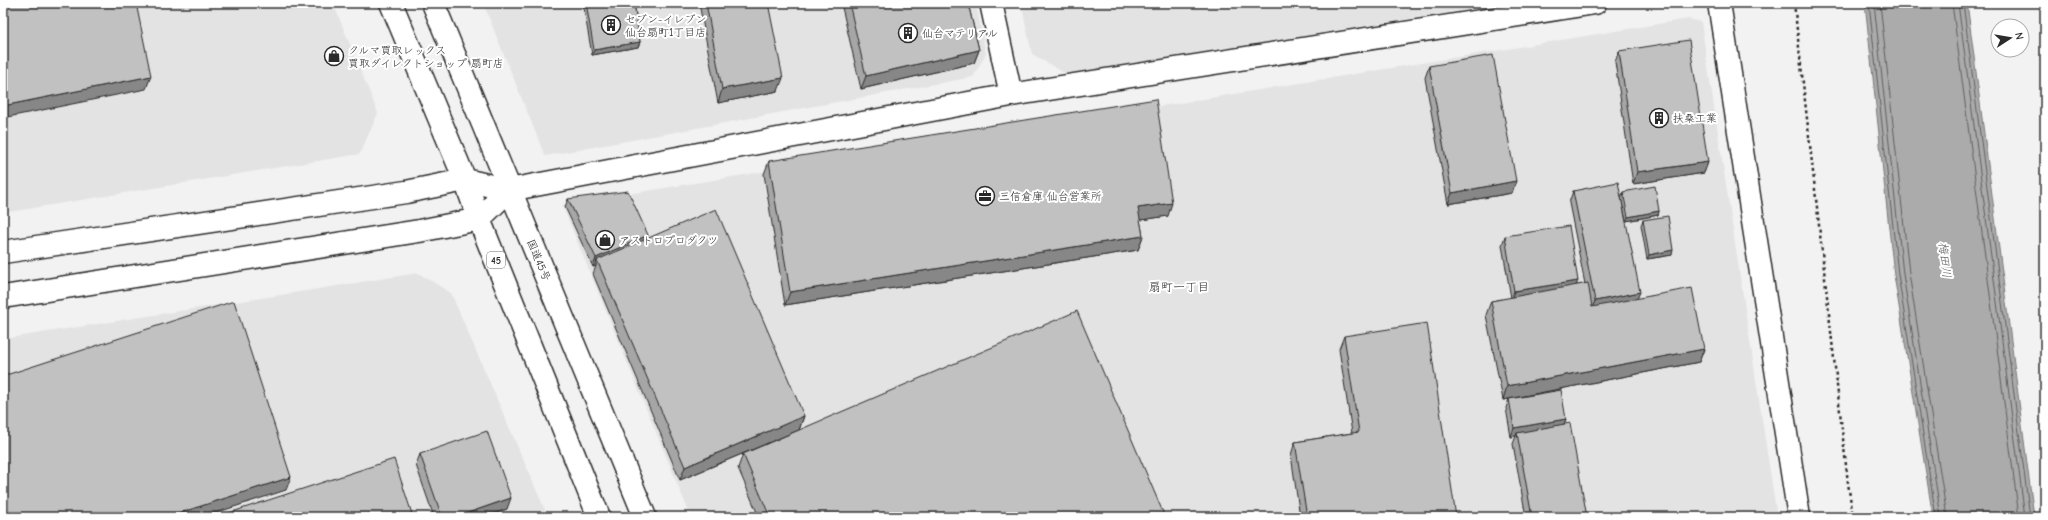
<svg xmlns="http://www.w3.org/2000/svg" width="2048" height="520" font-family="'Comic Neue','Klee One',sans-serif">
<rect width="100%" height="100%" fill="#f2f2f2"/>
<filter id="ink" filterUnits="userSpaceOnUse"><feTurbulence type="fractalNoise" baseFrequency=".025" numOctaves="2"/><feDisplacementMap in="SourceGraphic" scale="8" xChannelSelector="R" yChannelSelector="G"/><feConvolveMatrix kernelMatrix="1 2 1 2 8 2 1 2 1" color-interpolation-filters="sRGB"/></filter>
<g filter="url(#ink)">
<path fill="#e3e3e3" d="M3,3h330l45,110 -18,41 -357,59z
M483,3h493l10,51 -13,23 -428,79z
M1021,3h488l-443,71 -34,-20z
M1688,19l13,3 76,495h-1086l-129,-312z
M418,273l33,20 97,224h-545v-178z"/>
<path fill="#ababab" stroke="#787878" d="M1865,3h102l67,514h-101l-39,-242z"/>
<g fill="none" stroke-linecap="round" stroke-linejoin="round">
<path stroke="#5e5e5e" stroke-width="1" d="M1869,3l29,271 38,243
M1874,3l29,271 38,243
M1880,3l29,270 38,244
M1952,3l67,514
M1958,3l67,514
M1963,3l67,514"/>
<g stroke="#2b2b2b" stroke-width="25">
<path id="minor" d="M991,3l20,92
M1719,3l80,514
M3,252l403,-60 59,-12 44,10 502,-95 584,-92
M3,297l416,-66 60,-12 30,-29"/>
</g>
<g stroke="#2b2b2b" stroke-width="25">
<path id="highway" d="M391,3l74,177 14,39 120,298
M433,3c70,172 142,342 212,514"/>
</g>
<path stroke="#2b2b2b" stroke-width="2.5" stroke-dasharray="3 3" stroke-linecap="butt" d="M1794,3l54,480 5,34"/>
<use href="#minor" stroke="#fff" stroke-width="22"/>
<use href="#highway" stroke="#fff" stroke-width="22"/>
</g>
<path fill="#a6a6a6" stroke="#2b2b2b" d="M583,3h51l6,39 -2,5 -46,8z
M699,3h69l10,88 -60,12z
M841,3h127l11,47 -5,13 -113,26z
M1619,51l89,111 -4,11 -71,11 -18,-122z
M1429,66l83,127 -64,11 -23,-126z
M769,161l399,55 -28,4 3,16 -5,14 -353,55 -21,-131z
M1573,191l64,108 67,50 -5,13 -196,38 -17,-85 5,-14 20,-3 -9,-53 3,-9 71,49 9,-1 -16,-81z
M1623,192l36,19 -1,4 -32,6 -5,-24z
M568,199l78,40 158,177 -5,14 -119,50 -87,-206 3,-8 -3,1 -28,-60z
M1643,220l29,35 -25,4 -6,-34z
M1344,336l112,181h-156l-9,-62 4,-13 57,-9 -13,-84z
M1509,399l57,20 -2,6 23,92h-61l-13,-73 3,-8 -5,1 -5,-29z
M420,454l87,55 -22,8h-51l-18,-52z
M743,454l422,63h-406l-21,-49z
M229,513l184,4h-186z"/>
<path fill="#878787" stroke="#2b2b2b" d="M640,42l-2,5 -46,8 2,-5z
M979,50l-5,13 -113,26 5,-13z
M151,76l-5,13 -143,29v-12z
M783,78l-5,13 -60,12 4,-14z
M1708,162l-4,11 -71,11 4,-12z
M1516,181l-4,12 -64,11 4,-11z
M1172,203l-4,13 -34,5 4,-13z
M1659,211l-1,4 -32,6 2,-4z
M648,235l-3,9 -48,16 -1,6 -3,1 3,-9z
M1143,236l-5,14 -353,55 5,-13z
M1673,250l-1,5 -25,4 2,-4z
M1578,281l-4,8 -63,11 3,-9z
M1640,292l-5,12 -45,9 5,-12z
M1704,349l-5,13 -196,38 4,-14z
M804,416l-5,14 -119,50 5,-13z
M1566,419l-3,8 -46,6 -1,3 -5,1 3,-9z
M291,477l-5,13 -83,27h-36z
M511,498l-4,11 -22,8h-29z"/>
<path fill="#c1c1c1" stroke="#2b2b2b" d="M3,3h133l15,73 -148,30z
M586,3h48l6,39 -46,8z
M706,3h62l15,75 -61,11z
M849,3h119l11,47 -113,26z
M1689,40l19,122 -71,10 -18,-121z
M1493,55l23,126 -64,12 -23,-127z
M1156,99l16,104 -34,5 5,28 -353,56 -21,-131z
M1618,182l22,110 -45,9 -22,-110z
M1655,186l4,25 -31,6 -5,-25z
M628,191l20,44 -52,23 -28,-59z
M716,209l88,207 -119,51 -88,-207z
M1668,216l5,34 -24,5 -6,-35z
M1569,226l9,55 -64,10 -9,-55z
M1588,283l4,24 100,-19 12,61 -197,37 -16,-85z
M234,301l57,176 -124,40h-164v-141z
M1077,311l88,206h-395l-27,-63z
M1427,323l29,194h-149l-12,-75 64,-10 -15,-96z
M1561,390l5,29 -52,9 -5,-29z
M1570,423l17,94h-55l-15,-84z
M487,431l24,67 -55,19h-14l-22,-63z
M394,459l19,58h-183l-1,-4z"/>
</g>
<defs>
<g id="building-ring" transform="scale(1)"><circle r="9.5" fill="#fff" stroke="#2b2b2b" stroke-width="1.5"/><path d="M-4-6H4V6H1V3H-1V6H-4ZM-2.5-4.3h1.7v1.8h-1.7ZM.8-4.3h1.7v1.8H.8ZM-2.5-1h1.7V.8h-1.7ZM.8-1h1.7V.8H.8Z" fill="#2b2b2b"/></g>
<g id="shop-ring" transform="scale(1)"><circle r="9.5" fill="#fff" stroke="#2b2b2b" stroke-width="1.5"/><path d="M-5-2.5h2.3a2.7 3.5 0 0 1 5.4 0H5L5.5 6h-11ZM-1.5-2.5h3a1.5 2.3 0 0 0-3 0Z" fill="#2b2b2b"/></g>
<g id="office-ring" transform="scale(1)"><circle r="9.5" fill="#fff" stroke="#2b2b2b" stroke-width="1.5"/><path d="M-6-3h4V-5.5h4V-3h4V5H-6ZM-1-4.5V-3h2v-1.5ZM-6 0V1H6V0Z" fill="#2b2b2b"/></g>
</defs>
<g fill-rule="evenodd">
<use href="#building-ring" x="611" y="25"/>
<use href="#building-ring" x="908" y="33"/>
<use href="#shop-ring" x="334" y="56"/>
<use href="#building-ring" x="1659" y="118"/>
<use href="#office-ring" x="985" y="196"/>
<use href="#shop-ring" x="605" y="240"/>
</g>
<g text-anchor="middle" stroke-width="4" stroke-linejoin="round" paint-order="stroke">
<rect fill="#fff" stroke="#6b6b6b" stroke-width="1" x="487" y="252" width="18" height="16" rx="3"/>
<g font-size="10" font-weight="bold" fill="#2b2b2b">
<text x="496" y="264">45</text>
</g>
<g font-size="11" fill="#2b2b2b" stroke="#fff" text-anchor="start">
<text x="625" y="23">セブン-イレブン<tspan x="625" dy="13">仙台扇町1丁目店</tspan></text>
<text x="922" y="37">仙台マテリアル</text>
<text x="348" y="54">クルマ買取レックス<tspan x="348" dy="13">買取ダイレクトショップ 扇町店</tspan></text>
<text x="1673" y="122">扶桑工業</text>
<text x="999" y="200">三信倉庫 仙台営業所</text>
<text x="619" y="244">アストロプロダクツ</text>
</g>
<g font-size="11" fill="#2b2b2b" stroke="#fff">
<text transform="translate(539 260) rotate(67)" y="4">国道45号</text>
</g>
<g font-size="12" font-style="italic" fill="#585858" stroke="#fff">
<text transform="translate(1945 260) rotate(83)" y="4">梅田川</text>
</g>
<g font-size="12" fill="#2b2b2b" stroke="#fff">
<text x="1179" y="291">扇町一丁目</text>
</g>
</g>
<rect width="2048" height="520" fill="none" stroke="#fff" stroke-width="16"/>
<rect x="8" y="8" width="2032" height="504" fill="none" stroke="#2b2b2b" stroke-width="1.5" filter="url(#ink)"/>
<g transform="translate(2010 38) rotate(78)"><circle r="19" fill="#ffffff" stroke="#aaaaaa"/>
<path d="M0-3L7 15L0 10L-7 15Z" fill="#2b2b2b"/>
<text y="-6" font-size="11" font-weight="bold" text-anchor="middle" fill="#2b2b2b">N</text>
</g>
</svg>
